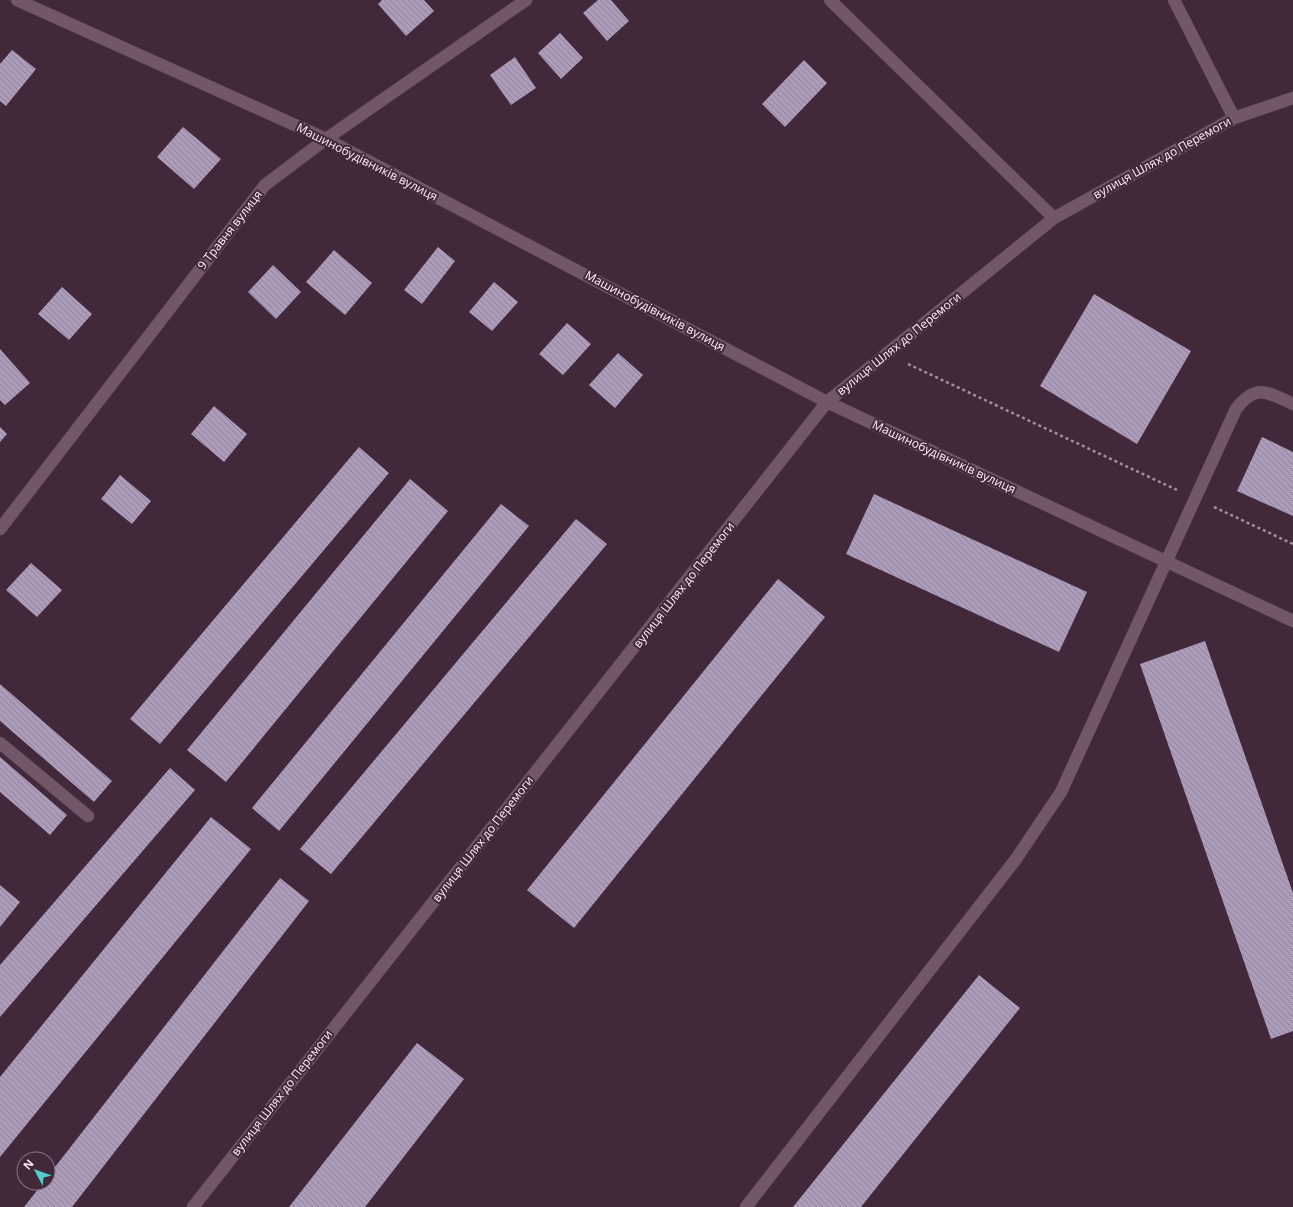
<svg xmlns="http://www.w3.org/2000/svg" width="1293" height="1207" font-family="'Open Sans',sans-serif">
<defs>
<pattern id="building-back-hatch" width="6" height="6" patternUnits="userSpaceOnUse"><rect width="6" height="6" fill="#ac9cba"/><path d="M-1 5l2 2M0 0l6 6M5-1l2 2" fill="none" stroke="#8f8299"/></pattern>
</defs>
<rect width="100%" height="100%" fill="#41283a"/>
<path fill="url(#building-back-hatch)" d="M382,0h42l10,11 -28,25 -28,-32z
M598,0h13l18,21 -22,20 -24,-28z
M560,33l23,25 -22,21 -23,-26z
M12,50l24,19 -30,37 -6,-5v-37z
M515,57l21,31 -25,17 -21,-30z
M804,60l23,23 -42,44 -23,-23z
M183,127l38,32 -27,30 -37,-32z
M438,247l17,14 -33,43 -18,-14z
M334,250l38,33 -27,32 -39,-33z
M273,265l28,27 -25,27 -28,-27z
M494,282l24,20 -26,29 -23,-19z
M62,287l30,27 -23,26 -31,-26z
M1094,294l97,57 -54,93 -97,-58z
M567,323l24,21 -28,31 -24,-21z
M0,349l30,34 -25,22 -5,-5z
M618,353l25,22 -28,33 -26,-23z
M214,406l33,28 -23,28 -33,-28z
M0,427l7,7 -7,8z
M1262,437l31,15v64l-56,-25z
M359,447l30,26 -229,271 -30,-25z
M120,475l31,26 -19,23 -31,-25z
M410,479l38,32 -222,271 -39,-32z
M874,494l213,98 -28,60 -213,-98z
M501,504l28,22 -250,305 -27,-23z
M576,519l31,25 -276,330 -31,-25z
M31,563l31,27 -25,27 -31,-27z
M778,579l47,38 -251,311 -47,-38z
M1205,641l88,252v138l-22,8 -131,-375z
M0,684l112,97 -18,21 -94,-81z
M0,757l67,58 -17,20 -50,-43z
M170,768l25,22 -195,227v-52z
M211,817l40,32 -251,308v-80z
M280,878l29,23 -237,306h-48l19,-24h5v-7z
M0,885l20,17 -20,25z
M979,975l41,33 -159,199h-68z
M417,1043l47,36 -99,128h-76z"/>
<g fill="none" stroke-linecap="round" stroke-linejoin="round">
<g stroke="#5b4555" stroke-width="13">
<path id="minor" d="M17,0l309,139 501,263 466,219
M830,0l224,218
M1174,0l60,118
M0,529l265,-344 61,-46 200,-139
M0,743l88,73
M193,1207l634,-805 227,-184 180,-100 59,-20
M746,1207l270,-348 45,-67 175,-383c20,-26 31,-17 57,-5"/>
</g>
<path stroke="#a48f9e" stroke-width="2.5" stroke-dasharray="3 3" stroke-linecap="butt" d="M908,364l269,126
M1214,507l79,37"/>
<use href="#minor" stroke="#72576a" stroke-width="12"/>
</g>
<g text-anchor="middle" stroke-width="4" stroke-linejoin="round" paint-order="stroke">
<g font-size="12" fill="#feeef9" stroke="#41283a">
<text transform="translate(1162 158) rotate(-29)" y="4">вулиця Шлях до Перемоги</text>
<text transform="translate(367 162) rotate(27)" y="4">Машинобудівників вулиця</text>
<text transform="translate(230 230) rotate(-52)" y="4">9 Травня вулиця</text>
<text transform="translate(655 311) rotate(28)" y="4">Машинобудівників вулиця</text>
<text transform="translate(899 344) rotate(-39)" y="4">вулиця Шлях до Перемоги</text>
<text transform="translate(944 457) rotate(25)" y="4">Машинобудівників вулиця</text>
<text transform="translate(684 585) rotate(-52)" y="4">вулиця Шлях до Перемоги</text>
<text transform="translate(483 839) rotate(-52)" y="4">вулиця Шлях до Перемоги</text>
<text transform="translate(282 1093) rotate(-52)" y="4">вулиця Шлях до Перемоги</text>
</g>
</g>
<g transform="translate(36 1171) rotate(311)"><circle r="19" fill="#41283a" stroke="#8d7786"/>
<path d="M0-3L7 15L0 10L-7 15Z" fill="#52cdcc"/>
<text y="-6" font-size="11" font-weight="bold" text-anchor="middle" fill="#feeef9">N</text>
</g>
</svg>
